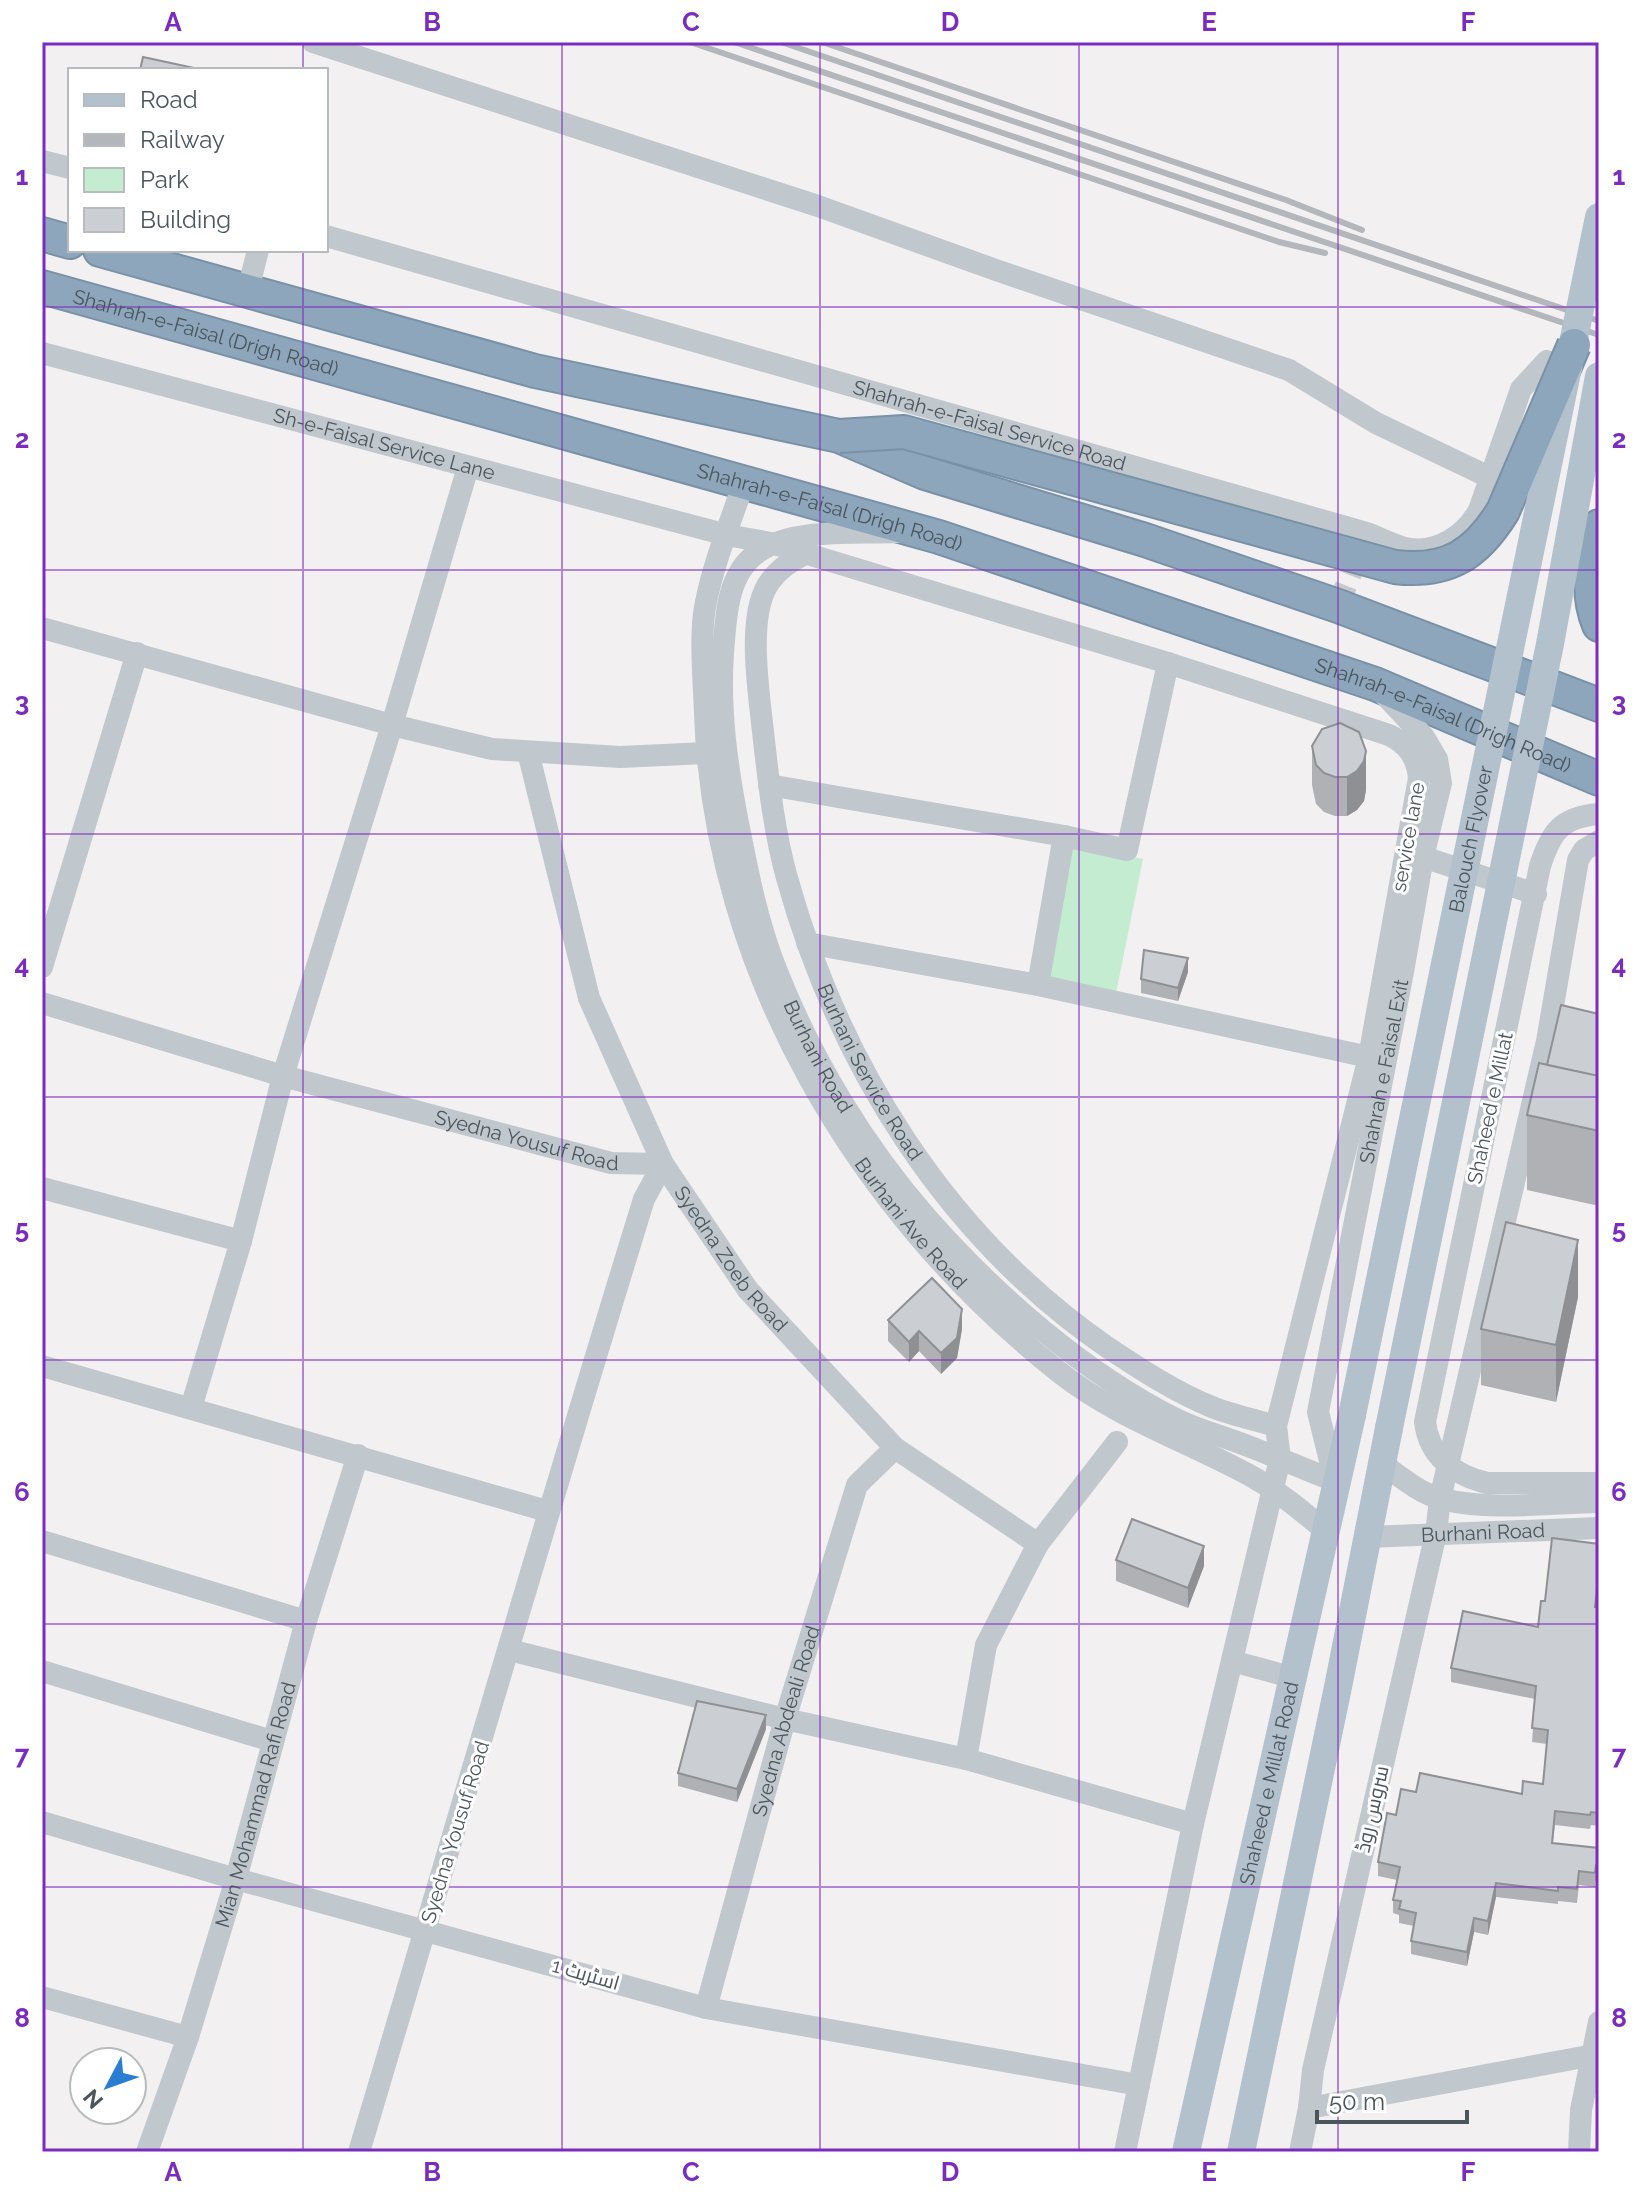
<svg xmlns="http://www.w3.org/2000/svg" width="1641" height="2194" font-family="Raleway,Cairo,sans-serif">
<rect width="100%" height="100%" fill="#f3f0f1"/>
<path fill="#c3ecd0" d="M1073,845l70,14 -27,134 -70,-15z"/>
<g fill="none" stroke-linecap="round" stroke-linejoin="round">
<path stroke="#c9c9cc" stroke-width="22" stroke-dasharray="22 11" stroke-linecap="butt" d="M1338,606l24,-61"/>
<g stroke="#7891a6" stroke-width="36">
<g id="highway">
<path d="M42,234l28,8"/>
<path d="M100,250l435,121 304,65 86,37 220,67 193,66 261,99"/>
<path id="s13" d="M42,287l897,250 436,147 224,95"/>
<path d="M1599,526c-6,34 -14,66 0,99"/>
</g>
</g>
<g stroke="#c0c8ce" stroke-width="22">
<path d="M313,42l505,164 175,63 296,101 87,53 113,54"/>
<path d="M42,161l28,7"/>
<path id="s1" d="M326,236l1041,297c14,5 29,14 43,16 29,4 56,-15 69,-39l42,-121 26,-28"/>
<path d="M248,290l10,-40"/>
<path id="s2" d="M42,353l685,182 44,8 397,120 221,72c19,9 28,23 30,43l-50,279 -93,369 4,33 -87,365 -68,328"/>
<path id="s3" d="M744,482c-13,39 -30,79 -38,120 -7,31 -2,79 -1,112 9,258 154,500 354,658 58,46 128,69 192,104 27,15 51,35 75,55"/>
<path id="s4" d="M897,532c-41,2 -107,-4 -140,21 -31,22 -31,66 -34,100 -4,57 4,113 15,170 10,51 20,103 40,151 35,88 87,173 149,244 68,77 157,155 249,201 20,10 43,16 64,24 32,12 64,26 95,38"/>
<path id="s5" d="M803,555c-15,8 -27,16 -36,31 -19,33 -9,100 -5,137 6,52 11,105 25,155 52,187 159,358 320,469 33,22 68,45 105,60 20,8 43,13 64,19"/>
<path d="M42,628l350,97 100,24 128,8 86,-4"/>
<path id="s6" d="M528,752l61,246 74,166 85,126 147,158 143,96 79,-102"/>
<path d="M769,785l295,51 63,14 41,-187"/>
<path d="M1599,814c-38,3 -48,18 -59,52l-115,556c4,34 29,53 62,61h112"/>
<path d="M1423,857l113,37"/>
<path d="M807,943l231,42 331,72"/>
<path d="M42,967l95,-314"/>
<path d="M1038,985l26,-149"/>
<path id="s7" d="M42,1003l241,73 328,87 52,1 -19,35c-98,317 -190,635 -285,953"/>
<path d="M42,1188l199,53"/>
<path d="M42,1366l505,145"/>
<path d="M191,1408l50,-167 42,-165 109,-351 76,-258"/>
<path d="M1382,1464c18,12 38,30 60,35 47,12 108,4 157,3"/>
<path id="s8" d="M1335,1481l-17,-69 85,-440 20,-115 18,-74 -4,-24 -13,-22 -42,-45"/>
<path id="s9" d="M1367,1537l232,-9"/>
<path d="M42,1541l264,80"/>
<path d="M509,1650l276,69 181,40 227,65"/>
<path d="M1232,1661l62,17"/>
<path d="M42,1671l230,70"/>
<path d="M966,1759l20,-114 52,-101"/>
<path d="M42,1822l194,57 470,129 433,77"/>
<path d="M42,1997l146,40"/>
<path id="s10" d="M706,2008l79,-289 72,-234 38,-37"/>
<path d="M1309,2108l290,-54"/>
<path id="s11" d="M147,2152l41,-115 48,-158 70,-258 52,-166"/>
<path d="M1300,2152l9,-44 4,-38 123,-537 4,-34 107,-458 31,-181 6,-10 15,-9"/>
<path d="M1579,2152l2,-42 18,-88"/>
</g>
<g stroke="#b3c1cc" stroke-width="28">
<path id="s12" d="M1186,2152l166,-737"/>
<path d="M1241,2152l97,-465 51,-259"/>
</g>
<use href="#highway" stroke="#8da6bb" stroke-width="32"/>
<path stroke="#b3b6ba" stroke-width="6" d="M690,42l589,200 46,11
M734,42l865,293
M781,42l818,279
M822,42l464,158 76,30"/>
<g stroke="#7891a6" stroke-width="36" stroke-linecap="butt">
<path id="highway-bridge" d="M839,436l65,-4 491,135c52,6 81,-12 108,-56l71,-166"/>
</g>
<g stroke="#b3c1cc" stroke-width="28">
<path id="s14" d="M1352,1415l247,-1198"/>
<path d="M1389,1428l161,-784 49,-268"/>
</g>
<use href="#highway-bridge" stroke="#8da6bb" stroke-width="32"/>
</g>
<path fill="#afb1b5" d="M1312,746l54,44 -2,11 -7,9 -10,6h-12l-11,-4 -8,-8 -4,-19z
M1188,972l-10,29 -37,-8v-14z
M1599,1014v192l-72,-16v-75l20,-50z
M1578,1297l-22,105 -75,-17v-56z
M888,1320l74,9 -5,29 -16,16 -22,-23 -10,11 -21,-21z
M1599,1544v41l-2,22h2v219l-8,-1 -1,4 -35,-4 -2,18 46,5v31h-3l-1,8 -16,-2 -2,18 -19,-2v3l-62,-7 -8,38 -14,-3 -7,34 -56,-12v-13l3,-15 -15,-3v-8l-6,-2v-13l4,-20 -19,-4v-14l18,-47 20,-23 106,2 21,-10 4,-40 -15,-2 3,-43 -84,-17v-14l87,-41 7,-26z
M1116,1560l88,6 -16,42 -72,-27z
M766,1729l-29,73 -59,-16v-13z"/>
<path fill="#8e9093" d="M1366,751v39l-2,11 -7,9 -10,6v-39z
M1188,958v14l-10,29v-13z
M1578,1240v57l-22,105v-57z
M962,1309v20l-5,29 -16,16v-21z
M919,1331v20l-10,11v-20z
M1204,1546v20l-16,42v-20z
M1599,1571v14l-4,36v-14z
M766,1715v14l-29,73v-13z
M1496,1883v14l-8,38v-14z
M1474,1918v14l-7,34v-14z"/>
<path fill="#cbced2" stroke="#8e9093" stroke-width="2" d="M143,57l56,12v1h-59z
M1340,723l19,9 7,19 -2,10 -7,10 -10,6h-12l-11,-4 -8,-8 -4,-19 10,-17z
M1144,950l44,8 -10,30 -37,-9z
M1561,1005l38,9v62l-52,-11z
M1539,1063l60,13v55l-72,-16z
M1506,1222l72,18 -22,105 -75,-16z
M932,1278l30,31 -5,29 -16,15 -22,-22 -10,11 -21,-22z
M1132,1519l72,27 -16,42 -72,-28z
M1552,1538l47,6v27l-4,36h4v206l-8,-1 -1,3 -35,-4 -3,32 47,5v18l-3,-1 -1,8 -16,-2 -2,18 -19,-2v4l-62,-8 -8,38 -14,-3 -7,34 -56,-11 5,-28 -17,-4 2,-8 -8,-1 7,-33 -22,-5 9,-49 9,2 5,-26 15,3 4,-19 102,21 1,-13 20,3 5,-54 -16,-2 4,-42 -85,-18 12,-57 75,16 3,-26h4z
M697,1701l69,14 -29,74 -59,-16z"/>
<path fill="none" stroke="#7b2cbf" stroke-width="2" stroke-opacity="0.55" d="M303,42v28M562,42v2110M820,42v2110M1079,42v2110M1338,42v2110M303,250v1902M42,307h1557M42,570h1557M42,834h1557M42,1097h1557M42,1360h1557M42,1624h1557M42,1887h1557"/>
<g text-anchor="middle" stroke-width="6" stroke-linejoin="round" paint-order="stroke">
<g font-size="20" fill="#4a555c" stroke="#fff">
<text dy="7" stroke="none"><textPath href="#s13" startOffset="170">Shahrah-e-Faisal (Drigh Road)</textPath></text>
<text dy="7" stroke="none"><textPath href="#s1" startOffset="690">Shahrah-e-Faisal Service Road</textPath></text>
<text dy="7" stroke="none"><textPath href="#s2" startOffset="354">Sh-e-Faisal Service Lane</textPath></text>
<text dy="7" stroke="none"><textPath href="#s13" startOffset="818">Shahrah-e-Faisal (Drigh Road)</textPath></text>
<text dy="7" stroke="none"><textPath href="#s13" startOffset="1466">Shahrah-e-Faisal (Drigh Road)</textPath></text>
<text transform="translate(1408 837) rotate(-80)" y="7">service lane</text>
<text dy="7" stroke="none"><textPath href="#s14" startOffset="588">Balouch Flyover</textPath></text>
<text dy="7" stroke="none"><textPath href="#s4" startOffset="672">Burhani Road</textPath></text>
<text dy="7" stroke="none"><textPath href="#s5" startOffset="556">Burhani Service Road</textPath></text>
<text dy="7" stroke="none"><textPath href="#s8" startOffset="418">Shahrah e Faisal Exit</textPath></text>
<text transform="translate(1490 1108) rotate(-78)" y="7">Shaheed e Millat</text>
<text dy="7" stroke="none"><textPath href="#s7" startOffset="504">Syedna Yousuf Road</textPath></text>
<text dy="7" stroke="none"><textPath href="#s3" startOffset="798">Burhani Ave Road</textPath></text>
<text dy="7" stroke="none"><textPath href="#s6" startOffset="552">Syedna Zoeb Road</textPath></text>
<text dy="7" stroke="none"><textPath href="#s9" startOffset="116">Burhani Road</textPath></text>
<text dy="7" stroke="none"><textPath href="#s10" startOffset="298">Syedna Abdeali Road</textPath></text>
<text dy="7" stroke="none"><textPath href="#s12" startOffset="378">Shaheed e Millat Road</textPath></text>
<text dy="7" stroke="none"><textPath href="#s11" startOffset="364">Mian Mohammad Rafi Road</textPath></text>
<text transform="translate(1372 1809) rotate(-77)" y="7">سروس روڈ</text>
<text transform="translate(455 1832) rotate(-73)" y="7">Syedna Yousuf Road</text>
<text transform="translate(586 1974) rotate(16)" y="7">اسٹریٹ 1</text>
</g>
</g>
<rect width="1641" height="2194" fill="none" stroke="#ffffff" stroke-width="88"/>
<rect x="68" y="68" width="260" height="184" fill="#ffffff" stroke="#b7bbbe" stroke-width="2"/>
<rect x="84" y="94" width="40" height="12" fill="#b3c1cc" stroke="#b7bbbe" stroke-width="2"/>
<text x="140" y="108" font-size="24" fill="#4a555c">Road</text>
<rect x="84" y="134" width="40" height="12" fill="#b3b6ba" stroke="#b7bbbe" stroke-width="2"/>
<text x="140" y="148" font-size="24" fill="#4a555c">Railway</text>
<rect x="84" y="168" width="40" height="24" fill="#c3ecd0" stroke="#b7bbbe" stroke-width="2"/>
<text x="140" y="188" font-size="24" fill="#4a555c">Park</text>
<rect x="84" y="208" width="40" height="24" fill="#cbced2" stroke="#b7bbbe" stroke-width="2"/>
<text x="140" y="228" font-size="24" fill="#4a555c">Building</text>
<g transform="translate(108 2086) rotate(229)"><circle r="38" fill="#ffffff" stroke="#b7bbbe" stroke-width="2"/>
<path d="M0-6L14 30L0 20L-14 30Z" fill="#297ed4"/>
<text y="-12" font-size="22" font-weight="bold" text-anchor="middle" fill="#4a555c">N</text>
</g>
<path d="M1317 2110v12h150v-12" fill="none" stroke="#4a555c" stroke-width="4"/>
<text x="1329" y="2110" font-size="24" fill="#4a555c" stroke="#ffffff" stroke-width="6" paint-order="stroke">50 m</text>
<rect x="44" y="44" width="1553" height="2106" fill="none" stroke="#7b2cbf" stroke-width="3"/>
<g font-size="26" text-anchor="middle" font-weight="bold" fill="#7b2cbf">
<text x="173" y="31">A</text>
<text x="432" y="31">B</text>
<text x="691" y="31">C</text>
<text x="950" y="31">D</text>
<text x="1209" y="31">E</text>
<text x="1468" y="31">F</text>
<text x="22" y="185">1</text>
<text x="1619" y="185">1</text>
<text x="22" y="448">2</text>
<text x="1619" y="448">2</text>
<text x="22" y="711">3</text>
<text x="1619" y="711">3</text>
<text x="22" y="974">4</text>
<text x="1619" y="974">4</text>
<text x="22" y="1238">5</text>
<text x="1619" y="1238">5</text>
<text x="22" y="1501">6</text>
<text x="1619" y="1501">6</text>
<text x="22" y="1764">7</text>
<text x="1619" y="1764">7</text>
<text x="22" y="2027">8</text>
<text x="1619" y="2027">8</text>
<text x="173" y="2181">A</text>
<text x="432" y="2181">B</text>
<text x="691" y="2181">C</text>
<text x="950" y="2181">D</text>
<text x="1209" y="2181">E</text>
<text x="1468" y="2181">F</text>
</g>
</svg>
